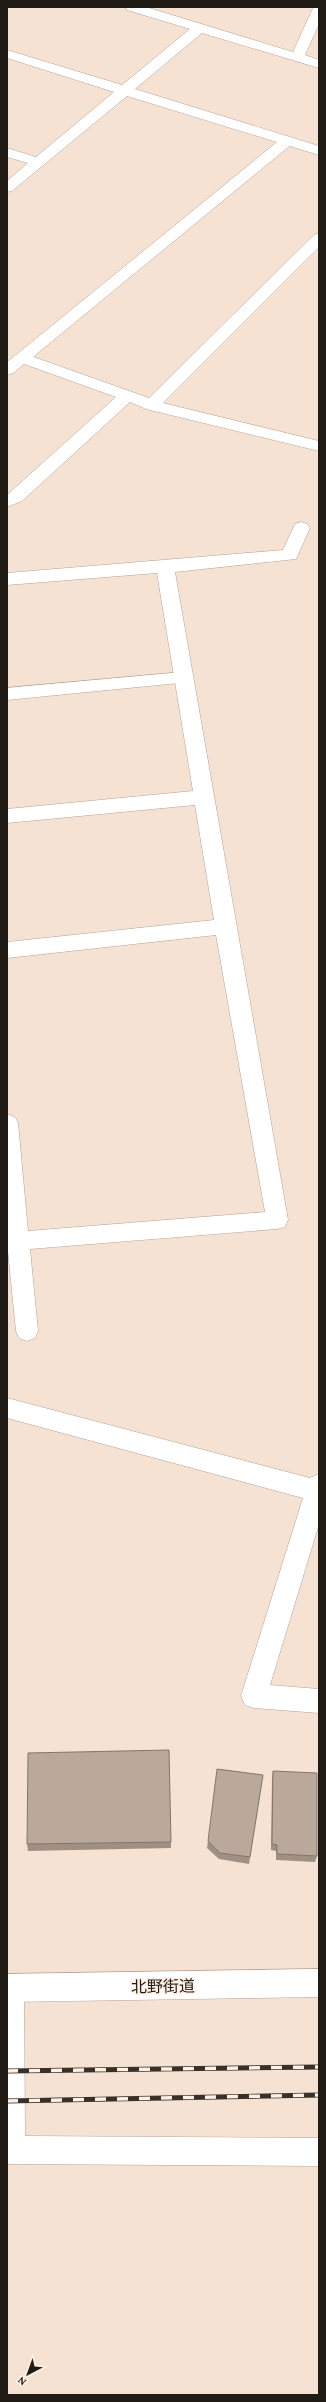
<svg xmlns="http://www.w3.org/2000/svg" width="326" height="2402" font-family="'Crimson Pro','Noto Sans JP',serif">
<rect width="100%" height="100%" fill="#f5e2d3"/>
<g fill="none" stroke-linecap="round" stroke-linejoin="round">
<g stroke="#b4a394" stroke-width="1">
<path id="service" d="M287,137l7,4 -2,3 -264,217h-12l-2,-3 2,-3 266,-217z
M183,672l6,2 3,4 -3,4 -182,18v-12z
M10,1974l10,4 4,10 1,148 294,2v28l-312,-2v-189z"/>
</g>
<g stroke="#b4a394" stroke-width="1">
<path id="minor" d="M125,7h21l147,45 19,-42 2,-3h5v17l-14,31 14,5v8l-117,-35 -67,56 184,57v9l-192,-59 -115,95 -5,1v-11l21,-18 -21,-6v-9l29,9 78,-65 -107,-34v-8l115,35 68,-56 -63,-19z
M319,233v14l-156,156 156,38v10l-173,-42 -16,-7 -108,99 -15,6v-12l109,-98 -92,-33 -11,9 -6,2v-13l9,-7h12l121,43 165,-163z
M301,522l6,2 3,4 -14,31 -121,13 113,648 -3,7 -8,2 -247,20 8,82 -3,7 -8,3 -8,-3 -3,-7 -9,-90v-127l8,3 3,6 10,108 237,-19 -49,-277 -209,23v-16l207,-22 -19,-115 -188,18v-14l186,-18 -36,-218 -150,12v-12l276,-23 12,-26z
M7,1398l303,80 9,-4v50l-49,161 49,4v24l-65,-5 -9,-3 -4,-9 62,-198 -296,-80z"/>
</g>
<g stroke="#b4a394" stroke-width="1">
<path id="secondary" d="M319,1969v28l-312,5v-28z"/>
</g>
<use href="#service" fill="#fff" fill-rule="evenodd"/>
<use href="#minor" fill="#fff" fill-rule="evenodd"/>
<use href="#secondary" fill="#fff" fill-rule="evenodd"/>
<g stroke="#383029" stroke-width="5">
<path id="rail" d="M7,2071l312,-4
M7,2101l312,-6"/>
</g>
<use href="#rail" stroke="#fff0e4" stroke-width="3.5" stroke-dasharray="11" stroke-linecap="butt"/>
</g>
<path fill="#a09084" d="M169,1750l2,98 -143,3 -1,-7z
M273,1771l44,85 -2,6 -39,-2v-9l-5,-1 1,-72z
M263,1775l-14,89 -30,-5 -12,-11 1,-7z"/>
<path fill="#baa89a" stroke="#82766c" d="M169,1750l2,92 -144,2 1,-91z
M217,1769l46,6 -13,82 -30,-4 -12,-12z
M273,1771l44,2v83l-40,-2v-9l-5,-1z"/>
<g text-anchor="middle" stroke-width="3" stroke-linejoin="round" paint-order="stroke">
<g font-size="16" fill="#211b15" stroke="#fff0e4">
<text transform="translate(163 1986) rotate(-1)" y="6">北野街道</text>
</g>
</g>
<rect width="326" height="2402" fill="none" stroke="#211b15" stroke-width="16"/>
<g transform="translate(28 2374) rotate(221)" stroke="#fff0e4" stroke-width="3" paint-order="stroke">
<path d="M0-3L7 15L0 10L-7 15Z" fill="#211b15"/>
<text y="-6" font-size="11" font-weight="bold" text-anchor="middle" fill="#211b15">N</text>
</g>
</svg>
